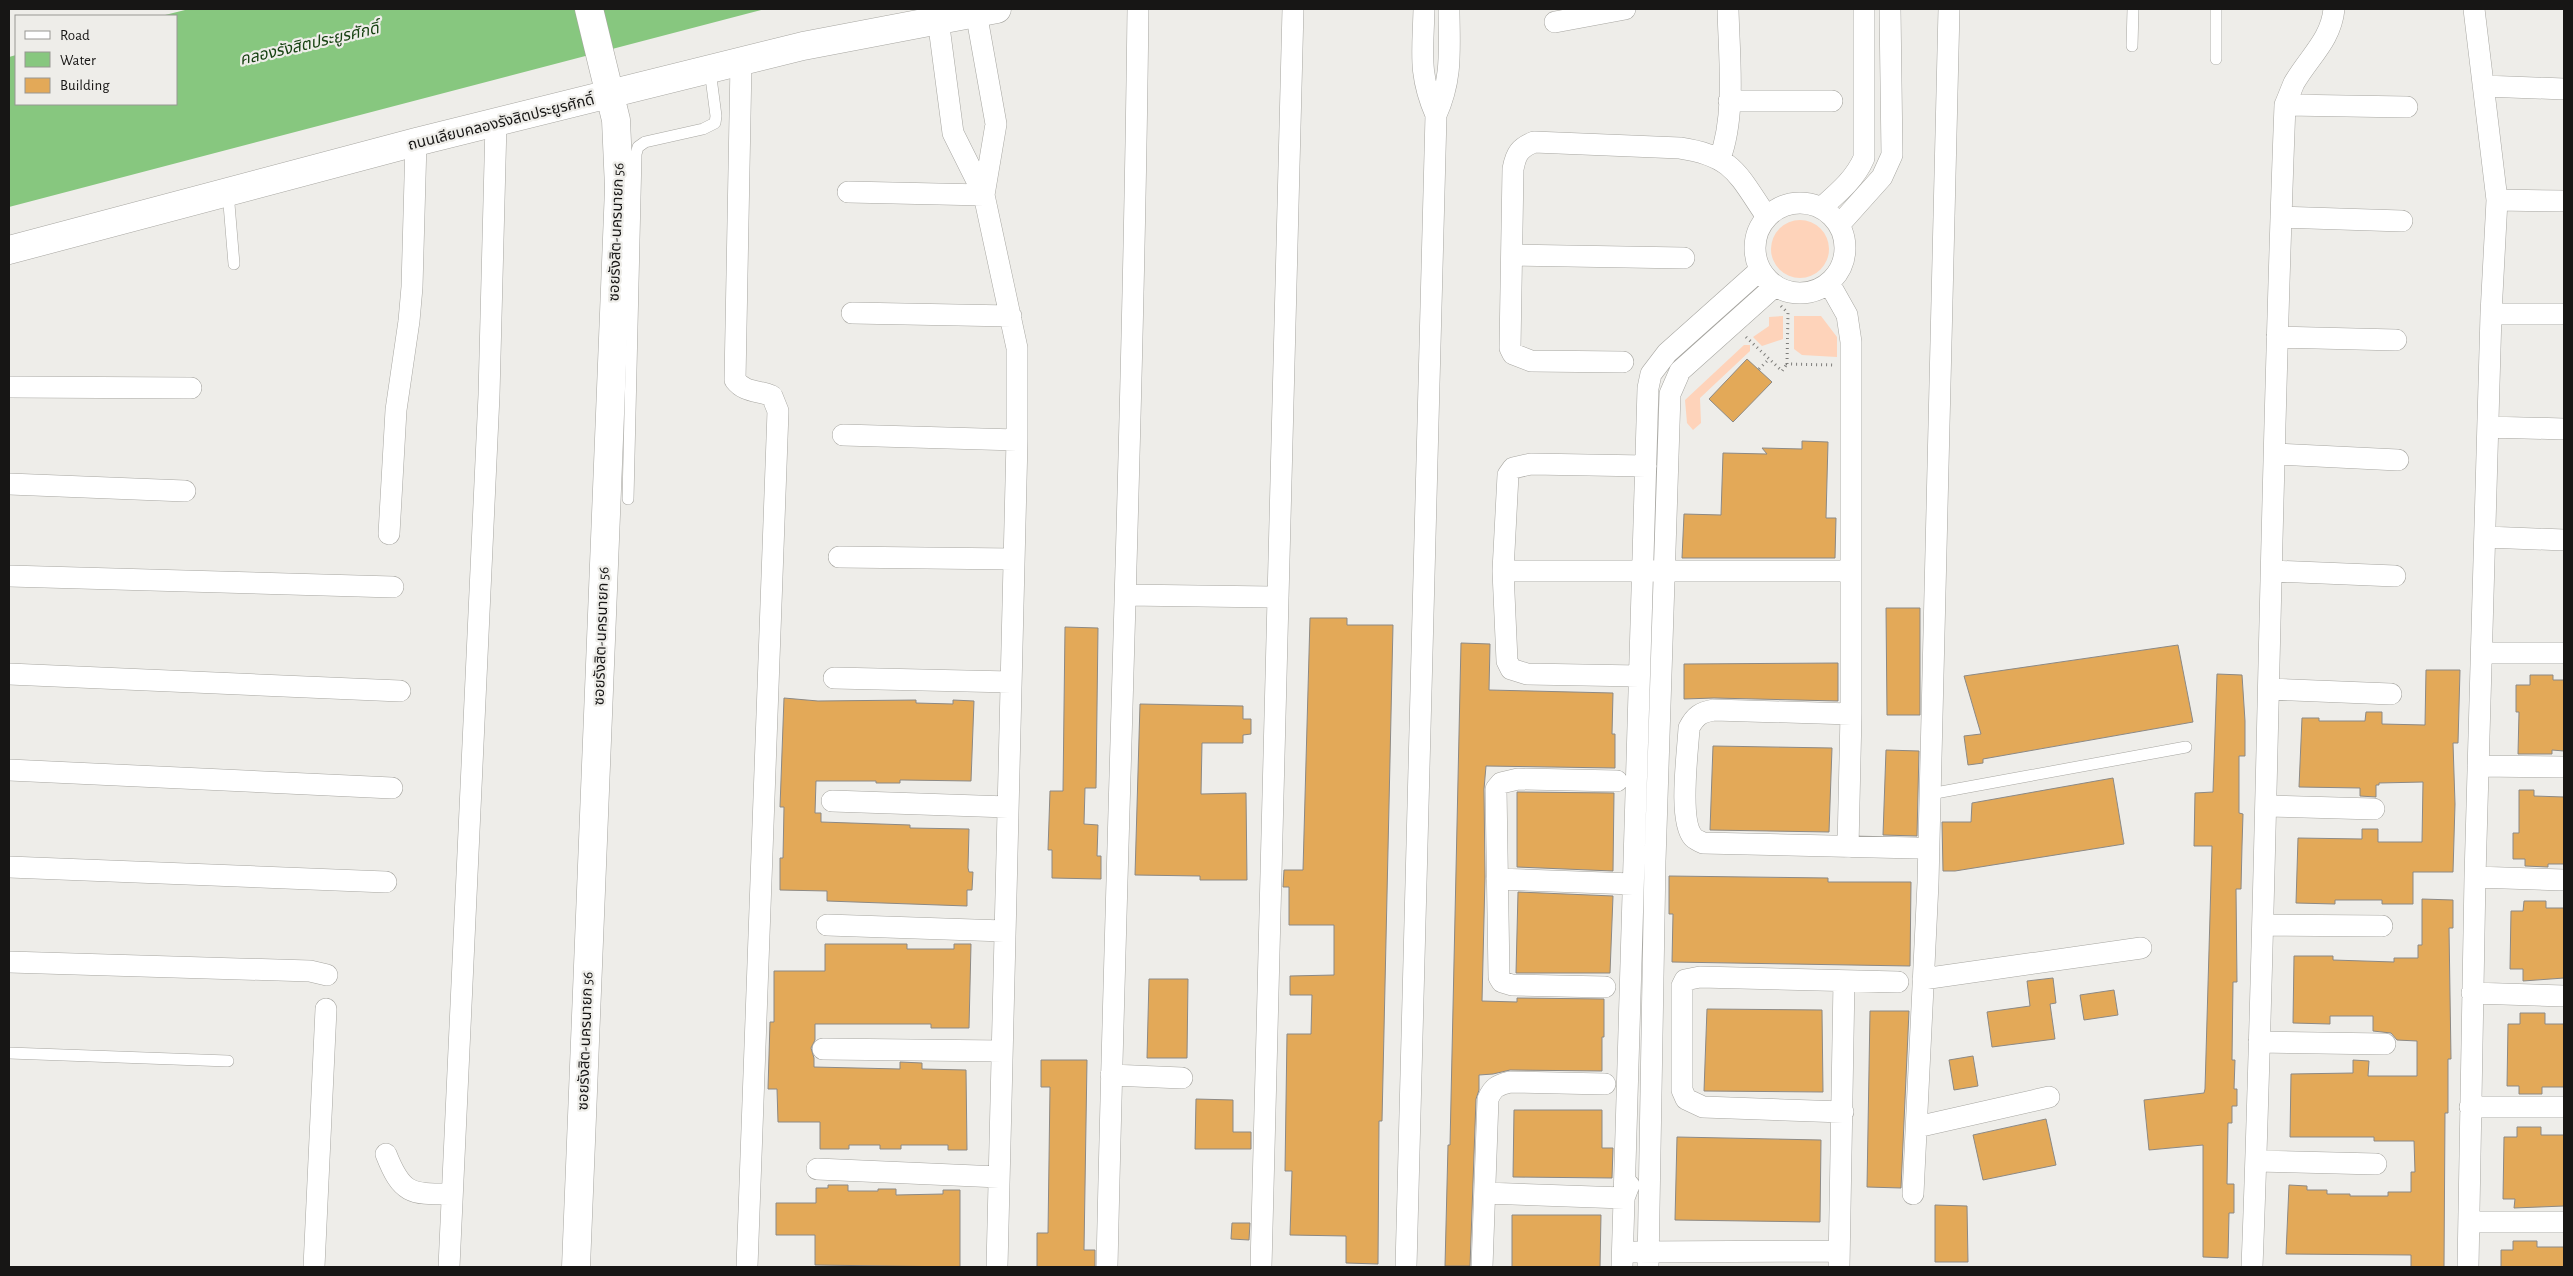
<svg xmlns="http://www.w3.org/2000/svg" width="2573" height="1276" font-family="'Alegreya Sans','Noto Sans Thai',sans-serif">
<rect width="100%" height="100%" fill="#eeede9"/>
<path fill="#fed3ba" d="M1771 249a29 29 0 1 1 58 0a29 29 0 1 1-58 0Z
M1783,316v23l-21,7 -9,-9 16,-11v-9z
M1794,316h27l16,21v20l-35,-2 -8,-6z
M1744,345h6v6l-50,47 1,25 -8,7 -6,-7 -2,-23z"/>
<path fill="#87c77f" d="M189,9h576l-756,198v-150l7,-2v49h160v-88h-15z"/>
<path fill="#e3a958" stroke="#8c8985" d="M1747,359l25,23 -39,40 -24,-23z
M1802,441l26,1 -2,76h10l-1,40h-153l2,-44 37,1 2,-62 44,1 -5,-6 40,1z
M1886,608h34v107h-33z
M1310,618h37v7h46l-11,496h-3l-1,143 -32,-1v-27l-56,-1 2,-64h-7l2,-137h24l1,-39h-22v-19l44,-1v-50h-45v-38h-6l1,-17h19z
M1065,627l33,1 -2,160h-11l-1,36 14,1 -1,31h4v23l-49,-1v-28h-4l2,-59h13z
M1461,643l29,1 -1,46 124,3 -1,41h3v34l-129,-2 -2,23 1,88 -3,124 35,1v-4l87,1v38h-2v34l-92,-1 -17,4 -14,1v15l-3,9 -6,167h-25l3,-121h2z
M2178,645l15,77 -210,37v4l-15,2 -4,-29 17,-2 -17,-58z
M1838,663v38l-124,-3 -30,1v-35z
M2426,670h34l-2,73h-5l2,61 -2,68h-40v32h-31v-4h-47v4l-39,-1 2,-65 64,1v-10h16v13h44l1,-60 -44,1v2h-3v12l-16,-1v-8l-61,-1 3,-69h17v3h46l1,-9h16v12l43,1z
M2217,674l25,1 3,46v35h-6v57l4,1 -1,32 -1,43h-5l1,93h-4l-1,78h3l-1,29h3v17h-5v17h-4l-1,61h7v29h-5l-1,45 -25,-1v-112l-54,5 -5,-50 60,-7 1,-4 7,-243h-18l1,-53 18,-1z
M2530,675h23v5h11v71l-12,-1v4h-34l1,-42h-3v-27h14z
M784,698l34,3 98,-1v3l37,1v-4l21,1 -3,80 -68,-1h-3v3h-24v-2h-60l-1,32h6v9l89,3v3l59,1 -1,39 1,4h4l-1,18h-5v16l-140,-5v-10l-47,-1v-32h3l1,-51h-4z
M1140,704l103,2v13h8v15l-8,1v8h-41l-1,51 45,-1 1,87h-47v-4l-65,-1z
M1713,746l119,2 -3,84 -119,-2z
M1886,750l33,1 -2,85 -34,-1z
M2113,778l11,66 -169,27h-12l-1,-49h29l1,-19z
M2519,790h15v6l30,1v67h-16v3l-23,-1v-7h-12v-26h6z
M1517,792l97,1 -1,78 -96,-4z
M1669,876l159,2v4h83l-1,84 -238,-4 1,-48h-4z
M1518,892l95,4 -3,77h-94z
M2422,899l31,1v28h-4l2,131h-3v54h-3l-1,154h-33v-12l-125,-1 3,-69 18,1v4h20v4h23v2h38v-4h23v-20h4l-1,-31h-40v-4h-84l1,-63 62,-1v-13l16,1 -1,15h49v-35l-20,-1 -6,-7 -18,-2v-15h-43v8l-37,-1 1,-67h39v4l61,2v-4h24v-13h4z
M2524,901h22v7h18v70l-41,3v-12h-13l1,-58h12z
M825,944h82v5h47v-5h17l-2,84h-38v-4h-116v16l-4,8 3,10v9l86,2v-7l22,1v6l44,1 1,80h-19v-5h-47v4h-21v-4h-31v4h-29v-27h-42l-1,-33h-9l2,-67h4v-51h51z
M2053,978l3,25 -6,1 5,35 -63,8 -5,-35 43,-6 -3,-25z
M1149,979h39l-1,79h-40z
M2114,990l4,25 -34,5 -4,-25z
M1707,1009l115,1 1,82 -119,-1z
M1870,1011h39l-8,177 -34,-1z
M2520,1013h25v11h19v63h-22v7h-23v-8h-12l1,-62h12z
M1973,1056l5,30 -24,4 -5,-30z
M1041,1060h46l-3,190h11v17h-58v-34h11l2,-146h-9z
M1196,1099l37,1v32h18v17h-56z
M1514,1110h88v38h11l-1,30 -99,-1z
M2046,1119l10,46 -73,15 -10,-45z
M2517,1127h24v8h23v71l-50,2 1,-9h-12l1,-62h13z
M1677,1137l144,3 -1,82 -145,-2z
M828,1185h20v6h30v-2h18v6l47,-1v-4h17v77l-145,-2v-30h-39v-32h40v-15h12z
M1935,1205l32,1 1,56h-33z
M1512,1215h89l-1,52h-88z
M1232,1223h18l-1,17 -18,-1z
M2513,1241h24v6h27v20h-63v-17h12z"/>
<g fill="none" stroke-linecap="round" stroke-linejoin="round">
<g stroke="#a7a6a1" stroke-width="12">
<path id="lane" d="M2132,46l1,-37
M2216,59v-50
M228,192l6,72
M628,499l8,-345 2,-7 7,-5 58,-13 12,-6 1,-7 -6,-46
M1930,794l256,-47
M9,1053l219,8"/>
</g>
<g stroke="#a7a6a1" stroke-width="22">
<path id="street" d="M1424,9c-1,43 -6,65 12,106
M976,12l20,112 -12,71
M938,19l15,114 31,62 33,153v92l-20,827
M1555,22l70,-13
M741,63l-6,317c10,13 23,10 37,16l6,15 -31,856
M2483,86l81,3
M1729,101h103
M2285,105l122,2
M1720,158c16,-43 9,-103 8,-149
M848,192l136,3
M2497,200l67,1
M1755 248a45 45 0 1 1 90 0a45 45 0 1 1-90 0Z
M1821,208c17,-15 34,-29 43,-50v-149
M2281,217l121,4
M1839,225l43,-48 10,-22 -2,-146
M1512,255l172,3
M1829,283l18,32 4,27v372l-3,133
M852,313l159,3
M2491,314h73
M2277,337l119,3
M1623,362l-92,-1 -18,-7 -3,-6 3,-179c3,-16 7,-21 21,-27l146,6c54,8 58,27 87,69
M9,387l182,1
M2488,427l76,2
M843,435l174,5
M2276,454l122,6
M9,484l176,7
M389,534l7,-124 13,-89 3,-34 4,-145
M2486,537l78,3
M839,557l174,2
M1503,571h347
M2272,571l123,5
M9,576l384,11
M1126,595l152,2
M2483,653h81
M9,674l391,17
M1639,676l-112,-2 -16,-5 -4,-8 -4,-90 5,-96 5,-7 18,-4 115,2
M834,678l177,4
M2270,689l121,5
M1851,714l-137,-4c-13,2 -19,6 -25,18 -1,23 -11,92 4,109 2,3 7,4 10,6l213,5
M2478,766l86,1
M9,770l383,18
M832,801l176,6
M2267,806l107,3
M9,867l377,15
M2475,877l89,3
M1497,879l136,5
M827,925l177,6
M2263,925l119,1
M9,962l301,9 17,4
M1923,979l218,-31
M1605,987l-93,-2 -10,-3 -3,-5 -3,-188 5,-6 17,-4 99,2
M2472,993l92,3
M2259,1042l126,2
M823,1049l179,2
M1111,1075l71,3
M2470,1107h94
M1843,1112l-140,-5 -17,-8 -4,-9v-104l3,-6 15,-3 198,5
M1917,1127l132,-30
M386,1154c16,41 25,40 66,40
M2256,1161l120,3
M817,1169l182,8
M1485,1193l139,5 5,-13
M1913,1194l15,-311 21,-874
M2469,1222h95
M1635,1252l204,-1
M314,1267l12,-258
M449,1267l40,-872 7,-272
M1107,1267c9,-419 26,-839 31,-1258
M1261,1267l32,-1258
M1406,1267l30,-1152c17,-37 13,-67 13,-106
M1482,1267l6,-168c5,-12 10,-14 22,-17l95,2
M1622,1267l26,-879 3,-14 16,-21 93,-83
M1648,1267l7,-406 15,-467 10,-23 95,-85
M1839,1267l5,-286
M2252,1267c15,-387 18,-775 33,-1162 3,-7 6,-15 9,-22 15,-26 37,-43 40,-74
M2468,1267l7,-390 16,-563 6,-114 -23,-191"/>
</g>
<g stroke="#a7a6a1" stroke-width="29">
<path id="secondary" d="M9,250l407,-108 387,-96 194,-37
M576,1267l43,-1079 -3,-68 -27,-111"/>
</g>
<path stroke="#7e7d7a" stroke-width="3" stroke-dasharray="1 4" stroke-linecap="butt" d="M1781,306l7,7 -1,51 46,1
M1746,337l36,34 5,-7
M1759,369l10,-10"/>
<use href="#lane" stroke="#fff" stroke-width="11"/>
<use href="#street" stroke="#fff" stroke-width="21"/>
<use href="#secondary" stroke="#fff" stroke-width="28"/>
</g>
<g text-anchor="middle" stroke-width="4.5" stroke-linejoin="round" paint-order="stroke">
<g font-size="15" fill="#171615" stroke="#eeede9">
<text transform="translate(501 122) rotate(-14)" y="5">ถนนเลียบคลองรังสิตประยูรศักดิ์</text>
<text transform="translate(616 232) rotate(-88)" y="5">ซอยรังสิต-นครนายก 56</text>
<text transform="translate(601 636) rotate(-88)" y="5">ซอยรังสิต-นครนายก 56</text>
<text transform="translate(585 1041) rotate(-88)" y="5">ซอยรังสิต-นครนายก 56</text>
</g>
<g font-size="16" font-style="italic" fill="#174212" stroke="#eeede9">
<text transform="translate(309 43) rotate(-13)" y="6">คลองรังสิตประยูรศักดิ์</text>
</g>
</g>
<rect width="2573" height="1276" fill="none" stroke="#171615" stroke-width="20"/>
<rect x="15" y="15" width="162" height="90" fill="#eeede9" stroke="#989794"/>
<rect x="25" y="31" width="25" height="8" fill="#ffffff" stroke="#989794"/>
<text x="60" y="40" font-size="15" fill="#171615">Road</text>
<rect x="25" y="52" width="25" height="15" fill="#87c77f" stroke="#989794"/>
<text x="60" y="65" font-size="15" fill="#171615">Water</text>
<rect x="25" y="78" width="25" height="15" fill="#e3a958" stroke="#989794"/>
<text x="60" y="90" font-size="15" fill="#171615">Building</text>
</svg>
